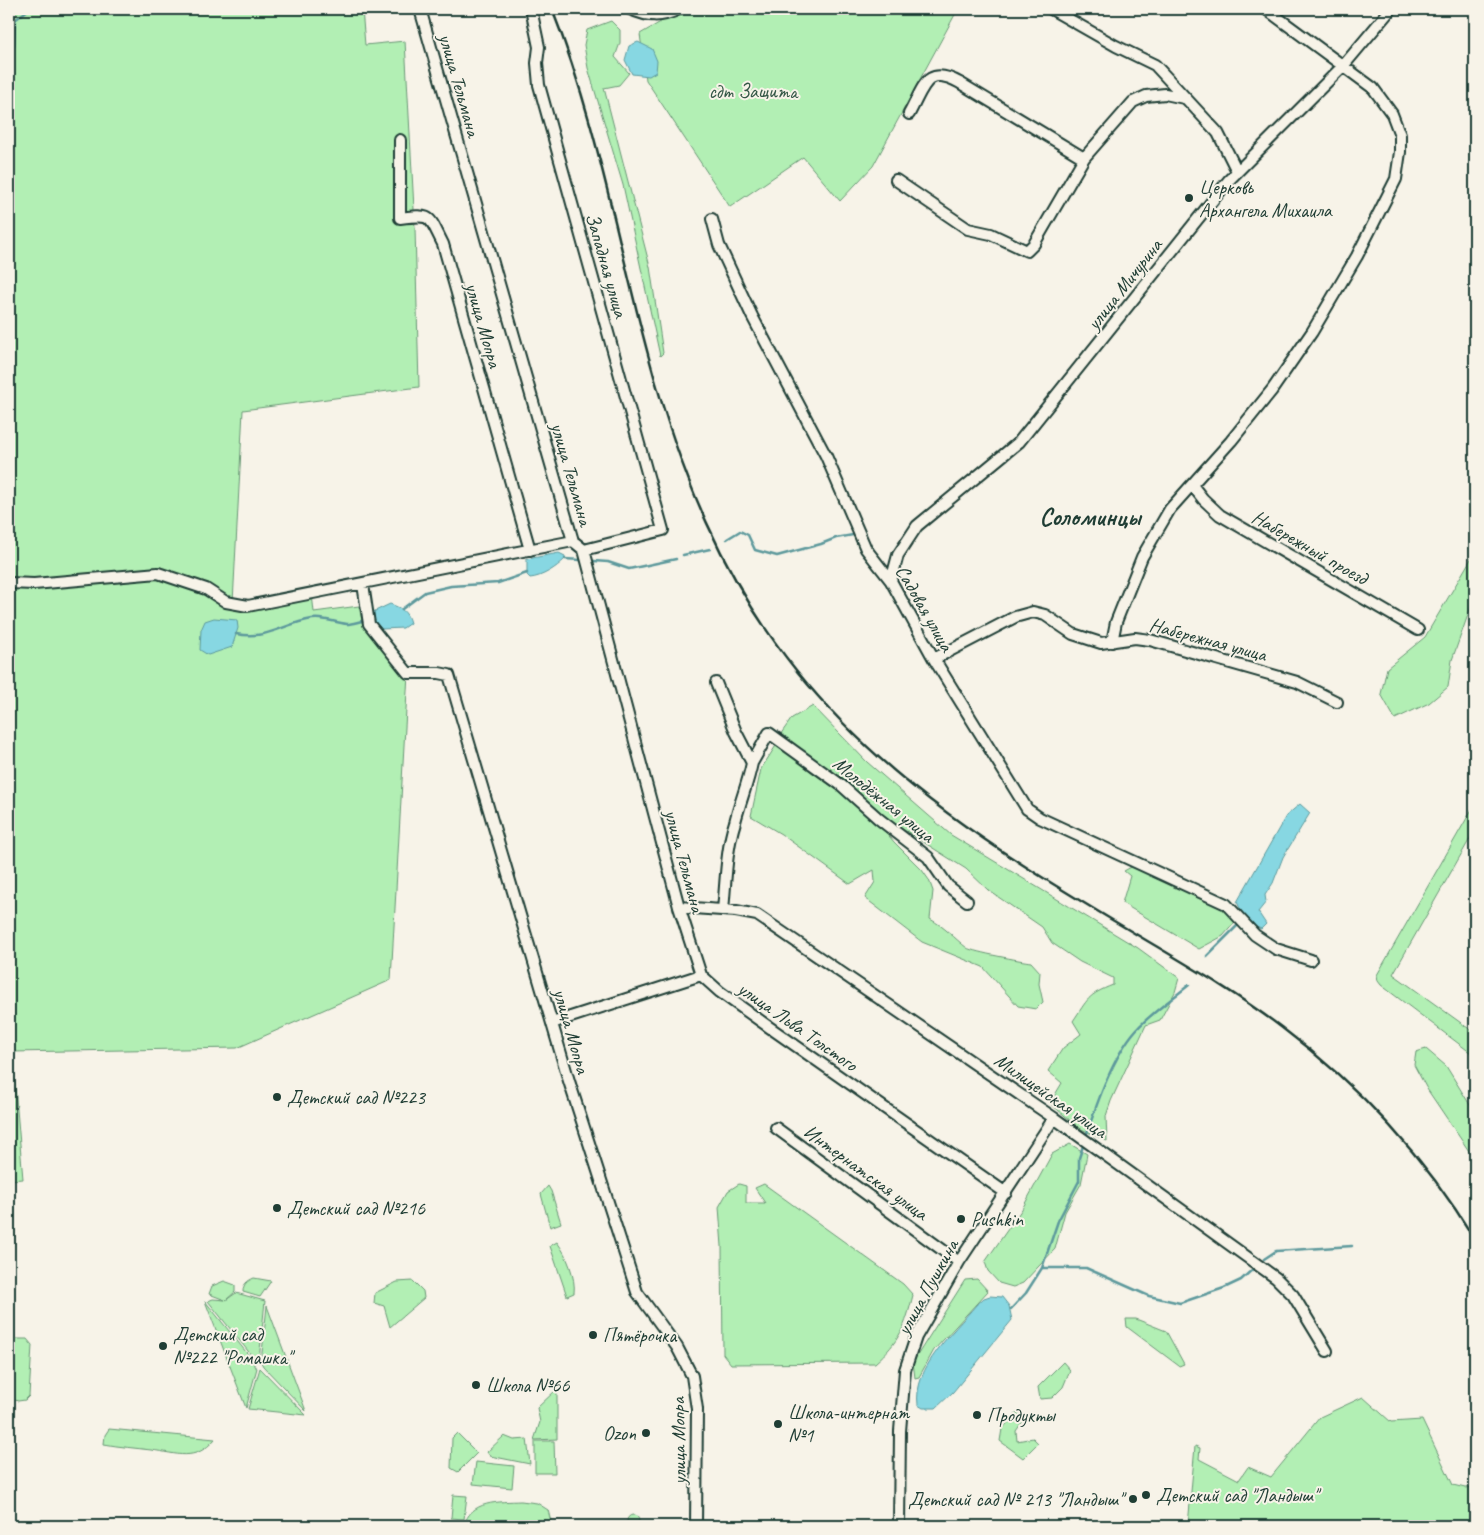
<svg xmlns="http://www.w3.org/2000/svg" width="1484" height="1535" font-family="Caveat,sans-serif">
<rect width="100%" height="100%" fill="#f7f3e8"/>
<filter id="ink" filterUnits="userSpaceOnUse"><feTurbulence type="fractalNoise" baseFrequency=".02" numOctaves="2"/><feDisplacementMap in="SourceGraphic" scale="10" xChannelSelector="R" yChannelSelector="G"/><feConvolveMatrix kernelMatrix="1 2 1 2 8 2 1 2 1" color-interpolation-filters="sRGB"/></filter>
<g filter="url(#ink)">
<path fill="#b2efb4" stroke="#689674" d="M9,9h353l3,36 40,-4 10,187 4,159 -176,23 -10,193 79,-9 2,18 45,-6 4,19 45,48 -17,307 -154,68 -225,4 11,127 -14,1z
M683,9h275l-85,157 -33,35 -37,-44 -73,50 -84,-127 -6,-46z
M611,21l9,9v13l-5,14 14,16 -10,12 -15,3 46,179 13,86 -3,3 -37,-171 -35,-117 -4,-23 3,-15z
M1475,552v43l-23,65 -4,27 -19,16 -34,16 -14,-25 6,-26 38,-31z
M813,706l54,56 84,73 187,113 41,30 -4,14 -15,28 -14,5 -35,76 -5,15 1,25 -28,-13 -29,-25 12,-20 -14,-12 15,-23 18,-14 -8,-13c15,-22 14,-26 40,-36v-7l-33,-16 -28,-19 -10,-16 -54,-37 -22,-21 -68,-43 -118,-91 12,-17z
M777,744l33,27 61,43 23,28 28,28 7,10 4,11 -3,28c15,8 24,19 37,29 6,4 55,13 64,14l9,10 -1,12 4,18 -7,7 -18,-3 -35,-39 -61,-25 -57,-44 10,-16 -1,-12 -24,14 -69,-50 -30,-18 10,-47z
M1475,804v26l-82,144 82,59v23l-94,-71 -3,-4 -1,-6z
M1133,866l88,41 15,14 -13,15 -24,13 -77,-46 8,-27 -6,-5z
M1426,1049l20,17 29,47v47l-48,-71 -13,-24 2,-13z
M1070,1144l17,10 -6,30 -16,28 -10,37 -32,34 -10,4 -14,-4 -11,-12 -3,-9 37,-53 30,-55z
M739,1184l7,2v17h19l-10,-15 9,-4 139,100 10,11c-8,32 -13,46 -38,68l-144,1 -8,-10 -1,-108 -3,-39 9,-16z
M548,1186l3,5 10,32 -11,4 -9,-33z
M557,1242c10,13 19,36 17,51l-7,3 -17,-50z
M254,1278l17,3 -11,16 -17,-5c0,-8 4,-11 11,-14z
M977,1279l11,12 -54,59 -15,27 -4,1 -2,-16 52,-82z
M224,1281l11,4v7l-9,8 10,-7 29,8 -6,59 -3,1 -48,-60 5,-2 12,1 -16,-6 3,-8z
M413,1281l10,10 1,7 -34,29 -6,-21 -10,-3 1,-10 22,-11z
M205,1301l49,61v4l3,2 -11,40z
M267,1306l39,105 -43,-45 -2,-4z
M1126,1319h10l30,12 18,33 -5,2 -52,-39z
M15,1339h12l5,6 -3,51 -4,4 -7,1 -9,-3v-54z
M1063,1362l7,8 -7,17 -11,11 -12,1 -2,-12z
M260,1368l46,47 -58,-6z
M557,1389v50l-23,1 6,-18 -3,-14z
M1363,1397l28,25 31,-2 31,65 12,3 10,-1v39h-287l7,-80 5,2 -1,11 40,21 9,-13 23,10 49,-60z
M1017,1413l8,5 -9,13 1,10 16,-3 5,5 -15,15 -23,-17 2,-12z
M109,1429l106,10c-20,24 -38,14 -64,11 -16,-2 -31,-3 -47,-6l1,-9z
M457,1433l20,20 -19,19 -7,-4 1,-30z
M504,1436l10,4 13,-1 3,25 -40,-8 -3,-4z
M535,1441h19l1,32h-20z
M476,1462l38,4 -2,22 -39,-4z
M453,1495l14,1 -3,23 -13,-1z
M521,1501l16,2 11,7 4,16h-88c6,-26 35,-24 57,-25z
M627 1521a6 6 0 1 1 12 0a6 6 0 1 1-12 0Z"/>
<path fill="#87d7e2" stroke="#5d999c" d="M638,42l14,7 5,12 -1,11 -7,4 -17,-2 -7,-14 4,-14z
M559,553l6,3v3c-9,9 -23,18 -35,19l-3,-3v-16z
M390,604c11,4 17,7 20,19l-7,5 -21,1 -7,-7 -2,-10z
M214,618l23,2 1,8 -6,19 -24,8 -8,-5 1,-20 4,-9z
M1300,804l10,9 -27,44 -10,26 -8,12 1,7 -8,10 8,12 -5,5 -14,-6 -10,-21 49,-86z
M990,1296l12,1 7,9 3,14 -59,72 -17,16h-13l-5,-3c-5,-38 35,-72 58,-100l8,-7z"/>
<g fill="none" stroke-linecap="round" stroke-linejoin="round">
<path stroke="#5d999c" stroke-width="2.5" d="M9,60l5,-15 1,-25 14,-11
M9,142l2,15 -2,1
M727,539l13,-8 8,4 7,15 22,6 44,-12 15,-6 17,-3
M683,555l27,-6
M565,559l15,1
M594,561l14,1 21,7 47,-10
M402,609l23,-17 26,-6 47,-3 29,-10
M236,634c33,6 46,-10 76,-15 12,-2 23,4 35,5 5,0 10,-2 15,-3
M1207,956l31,-31
M1086,1136c11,-33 27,-80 50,-106 15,-17 36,-31 53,-45
M1264,1259l12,-8 76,-5
M1042,1268h44l63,28 31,7 44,-15 17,-8 13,-12
M1011,1309l15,-16 16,-25 16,-47 21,-40v-23l5,-15"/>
<g stroke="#1f3d34" stroke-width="14">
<path id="minor" d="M420,9l153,532 11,9 95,357 22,68
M531,9l8,38 -2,16 2,22 124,445 -79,20
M630,9c18,8 31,9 49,0
M1051,9l65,37 39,19 63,68 19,38
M909,114c15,-27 17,-50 51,-31l124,75
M400,140v78c33,-4 28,-3 43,26l87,306
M896,180l72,49 23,5 36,17 7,-7 50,-86 49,-56 13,-6 19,-2 19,4
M712,219l7,26 33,71 74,140 40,93 25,32 43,78 93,150 13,9 186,86 29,31 21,14 35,11
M1192,485l11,14 17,16 198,115
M891,581l7,-26 19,-29 102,-84 210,-262 115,-115 47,-56
M9,583l25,1 124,-11 48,16 20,13 22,4 325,-65
M363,584l6,40 39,49h31l10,2 120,406 68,211 40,55 15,29 5,33 -1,117
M1112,642l4,-20 26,-65 28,-48 61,-68 41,-51 40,-58 45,-76 39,-77 4,-27v-17l-8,-21 -19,-26 -107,-79
M934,659l81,-42 18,-5 12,3 28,19 28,9 34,-5 15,2 147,42 40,20
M716,683l20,49 16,31c-4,20 -12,39 -17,59 -9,28 -9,58 -12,88
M752,763l17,-30 72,52 38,34 49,38 20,29 19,15
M679,907l57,4 21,4 297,203 222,160 17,17 34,56
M552,1023l149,-48 19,17 49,35 237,166
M776,1128l183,134
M899,1526l1,-95 5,-61 11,-33 43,-75 95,-144"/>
</g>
<use href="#minor" stroke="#f7f3e8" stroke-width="10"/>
<path stroke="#1f3d34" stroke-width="2.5" d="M552,9c45,113 65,232 97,349 30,112 74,221 147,312 90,113 206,184 328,257 53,32 107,62 157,100 77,58 144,130 194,213"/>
</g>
</g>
<g fill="#1f3d34" stroke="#f7f3e8" stroke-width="2">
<circle cx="1189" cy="198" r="5"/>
<circle cx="277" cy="1097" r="5"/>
<circle cx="277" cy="1208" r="5"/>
<circle cx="961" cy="1219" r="5"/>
<circle cx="593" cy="1335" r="5"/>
<circle cx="163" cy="1346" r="5"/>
<circle cx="476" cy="1385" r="5"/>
<circle cx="977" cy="1415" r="5"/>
<circle cx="778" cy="1424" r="5"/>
<circle cx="646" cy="1433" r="5"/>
<circle cx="1146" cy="1495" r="5"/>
<circle cx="1133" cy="1499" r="5"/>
</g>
<g text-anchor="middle" stroke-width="4" stroke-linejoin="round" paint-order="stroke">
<g font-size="20" fill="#1f3d34" stroke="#f7f3e8">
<text transform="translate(460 85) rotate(74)" y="7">улица Тельмана</text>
<text transform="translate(607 265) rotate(74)" y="7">Западная улица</text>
<text transform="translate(1124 284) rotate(-52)" y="7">улица Мичурина</text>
<text transform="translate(484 325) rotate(74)" y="7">улица Мопра</text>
<text transform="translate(572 474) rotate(74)" y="7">улица Тельмана</text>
<text transform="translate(1310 547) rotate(30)" y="7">Набережный проезд</text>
<text transform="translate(925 608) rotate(60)" y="7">Садовая улица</text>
<text transform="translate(1208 639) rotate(15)" y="7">Набережная улица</text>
<text transform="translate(884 799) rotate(39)" y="7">Молодёжная улица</text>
<text transform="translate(685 861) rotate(75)" y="7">улица Тельмана</text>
<text transform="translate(798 1026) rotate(35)" y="7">улица Льва Толстого</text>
<text transform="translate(572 1031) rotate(74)" y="7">улица Мопра</text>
<text transform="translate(1051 1095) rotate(35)" y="7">Милицейская улица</text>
<text transform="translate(866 1172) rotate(36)" y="7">Интернатская улица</text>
<text transform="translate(927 1287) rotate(-61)" y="7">улица Пушкина</text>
<text transform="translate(678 1441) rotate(-91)" y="7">улица Мопра</text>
</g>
<g font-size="20" fill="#355847" stroke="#f7f3e8">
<text x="753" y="98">сдт Защита</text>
</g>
<g font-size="20" fill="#1f3d34" stroke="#f7f3e8" text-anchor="start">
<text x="1199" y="194">Церковь<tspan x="1199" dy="23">Архангела Михаила</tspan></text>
<text x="287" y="1104">Детский сад №223</text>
<text x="287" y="1215">Детский сад №216</text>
<text x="971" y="1226">Pushkin</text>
<text x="173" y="1341">Детский сад<tspan x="173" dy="23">№222 "Ромашка"</tspan></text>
<text x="603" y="1342">Пятёрочка</text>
<text x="486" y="1392">Школа №66</text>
<text x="788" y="1419">Школа-интернат<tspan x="788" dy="23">№1</tspan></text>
<text x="987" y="1422">Продукты</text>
<text x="636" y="1440" text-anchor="end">Ozon</text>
<text x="1156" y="1502">Детский сад "Ландыш"</text>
<text x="1123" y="1506" text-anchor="end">Детский сад № 213 "Ландыш"</text>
</g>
<g font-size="25" font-weight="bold" fill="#1f3d34" stroke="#f7f3e8">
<text x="1090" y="525">Соломинцы</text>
</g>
</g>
<rect width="1484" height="1535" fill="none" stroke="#f7f3e8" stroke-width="30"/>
<rect x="15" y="15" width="1454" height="1505" fill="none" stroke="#1f3d34" stroke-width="2" filter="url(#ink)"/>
</svg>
